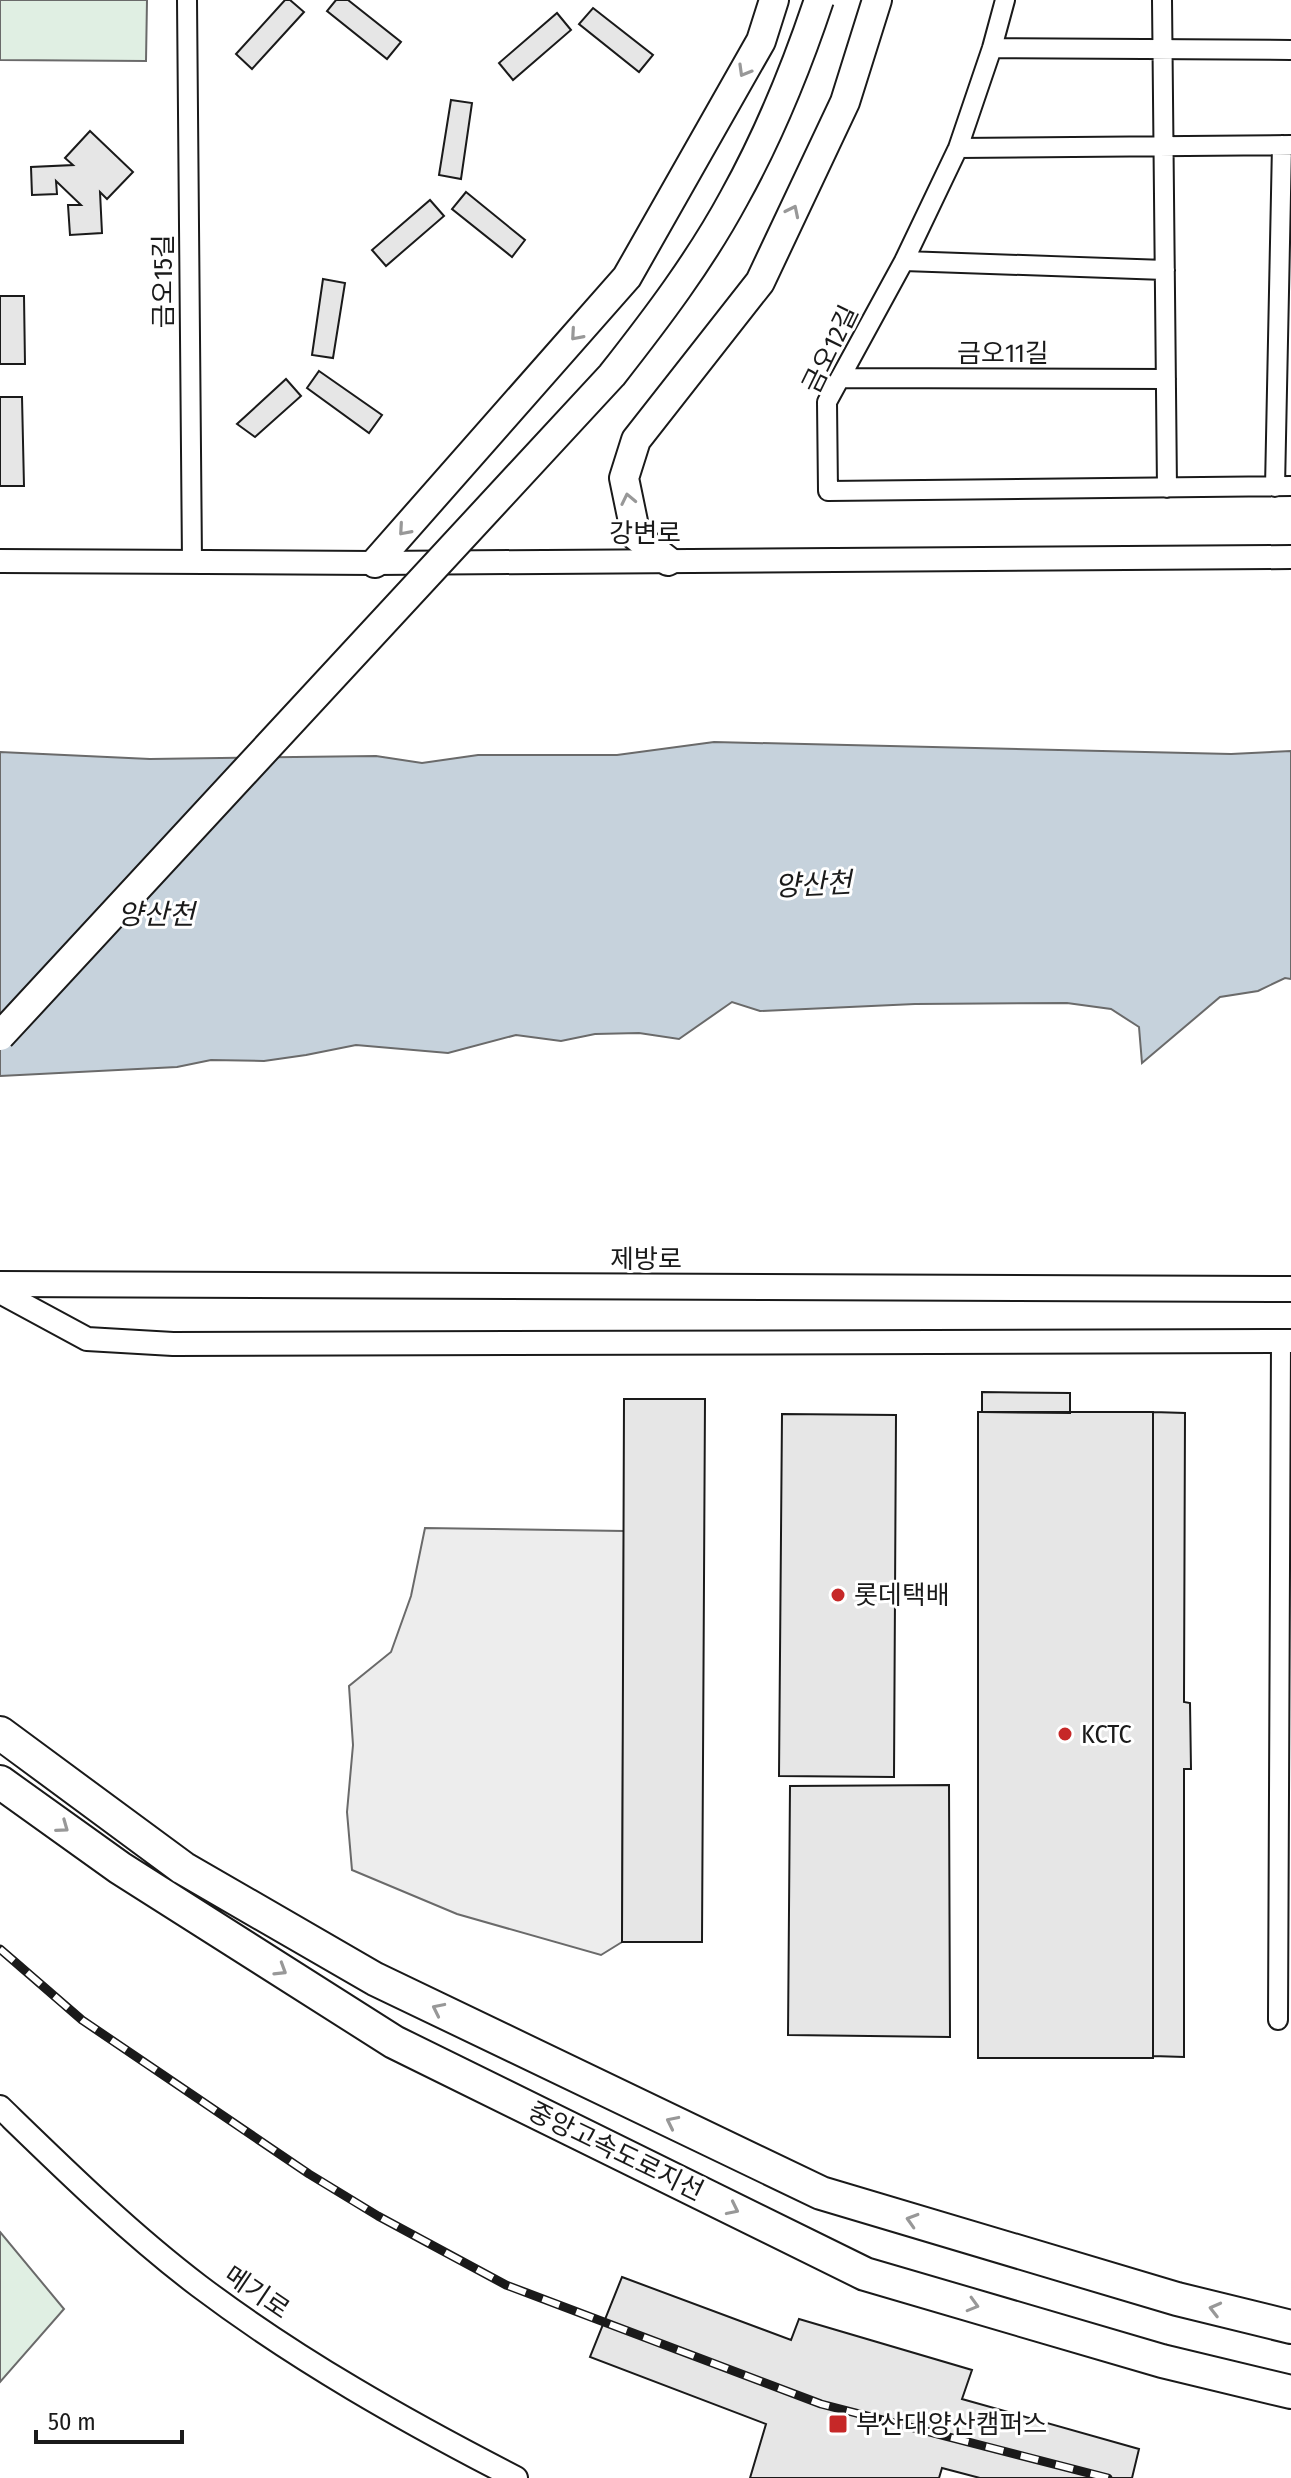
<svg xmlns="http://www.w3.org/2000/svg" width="1291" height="2478" font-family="'Fira Sans Condensed','Noto Sans KR',sans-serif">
<rect width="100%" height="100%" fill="#fff"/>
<path fill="#e0efe3" stroke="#6a6a6a" stroke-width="2" d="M0,0h147l-1,61 -146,-1z
M0,2232l64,77 -64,73z"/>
<path fill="#ededed" stroke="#6a6a6a" stroke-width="2" d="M425,1528l199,3 -2,411 -21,13 -144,-41 -105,-44 -5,-58 6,-67 -4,-59 42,-34 20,-56z"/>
<path fill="#c6d2dc" stroke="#6a6a6a" stroke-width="2" d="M714,742l517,12 60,-3v228l-6,-1 -27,13 -38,6 -78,66 -3,-36 -28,-18 -44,-6 -152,1 -155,7 -28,-9 -53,37 -40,-6 -44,1 -34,7 -45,-6 -68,18 -92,-8 -50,10 -42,6 -53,-1 -34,7 -177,9v-324l150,7 226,-3 46,7 56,-8h139z"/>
<path fill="#e6e6e6" stroke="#1a1a1a" stroke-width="2" d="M285,0h5l14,12 -52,57 -16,-15z
M336,0h12l53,42 -14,17 -60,-48z
M593,8l60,47 -14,17 -60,-48z
M557,13l14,17 -58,50 -14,-17z
M451,100l21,3 -11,76 -22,-4z
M90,131l43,41 -26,27 -7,-7 2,41 -32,2 -2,-30h13l-25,-24 1,13 -25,1 -1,-28 42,-2 -8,-7z
M466,192l59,48 -13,17 -60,-48z
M430,200l14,16 -58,50 -14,-16z
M323,279l22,4 -12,75 -21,-3z
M0,296h24l1,68h-25z
M319,371l63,44 -13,18 -62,-45z
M286,379l15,17 -46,41 -18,-13z
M0,397h22l2,89h-24z
M982,1392l88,1v20l-88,-1z
M624,1399h81l-3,543h-80z
M978,1412h175v646h-175z
M1153,1412l32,1 -1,289 6,1 1,66h-7v288l-31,-1z
M782,1414l114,1 -2,362 -115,-1z
M949,1785l1,252 -162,-2 2,-249z
M622,2277l169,63 8,-21 173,51 -10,29 177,50 -7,29h-152l-38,-10 -3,10h-189l16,-54 -176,-67z"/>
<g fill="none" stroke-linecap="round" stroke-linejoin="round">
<g stroke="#1a1a1a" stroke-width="22">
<path id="minor" d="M187,0l5,562
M1005,0l-13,48 -34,100 -54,113 -77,141 1,89 463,-5
M1162,0l5,488
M992,48l299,2
M958,148l333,-3
M904,261l261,9
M840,378l326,1
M1275,487l7,-342
M1278,2020l3,-679"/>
</g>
<g stroke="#1a1a1a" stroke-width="26">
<path id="tertiary" d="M0,561l375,2 916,-6
M0,1292l87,47 86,5 1118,-3
M0,2107c63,61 128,125 199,179 98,74 208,136 317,192"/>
</g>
<g stroke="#1a1a1a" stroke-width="28">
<path id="secondary" d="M0,1284l1291,5"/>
</g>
<g stroke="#1a1a1a" stroke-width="32">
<path id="primary" d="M668,561l-32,-25 -12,-58 12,-38 124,-158 85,-180 32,-102
M375,563l252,-286 134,-236 13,-41"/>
</g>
<g stroke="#1a1a1a" stroke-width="36">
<path id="motorway" d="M0,1733l183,135 192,111 446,214 356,106 114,28
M0,1782l120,86 274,174 471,232 297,87 129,31"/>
</g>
<use href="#minor" stroke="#fff" stroke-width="18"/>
<use href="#tertiary" stroke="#fff" stroke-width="22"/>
<use href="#secondary" stroke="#fff" stroke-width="24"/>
<use href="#primary" stroke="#fff" stroke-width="28"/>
<use href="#motorway" stroke="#fff" stroke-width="32"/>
<g stroke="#1a1a1a" stroke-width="9">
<path id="rail" d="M0,1949l82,71 227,154 69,42 128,69 315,119 287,74"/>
</g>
<use href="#rail" stroke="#fff" stroke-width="6" stroke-dasharray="18" stroke-linecap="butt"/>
<g stroke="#1a1a1a" stroke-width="32" stroke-linecap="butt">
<path id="primary-bridge" d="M0,1036l612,-661c44,-56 88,-114 122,-177 35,-63 62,-129 85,-198"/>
</g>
<use href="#primary-bridge" stroke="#fff" stroke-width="28"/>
</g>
<defs><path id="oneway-chevron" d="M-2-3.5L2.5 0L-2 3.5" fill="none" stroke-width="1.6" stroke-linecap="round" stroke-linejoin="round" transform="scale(2)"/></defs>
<g stroke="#989898">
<use href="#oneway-chevron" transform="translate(744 71) rotate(120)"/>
<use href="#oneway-chevron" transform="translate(793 211) rotate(-64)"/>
<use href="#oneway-chevron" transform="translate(576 335) rotate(131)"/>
<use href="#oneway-chevron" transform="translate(628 499) rotate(-102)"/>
<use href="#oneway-chevron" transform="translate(404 530) rotate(131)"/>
<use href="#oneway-chevron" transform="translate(63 1827) rotate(36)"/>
<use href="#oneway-chevron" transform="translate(281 1970) rotate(32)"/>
<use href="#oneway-chevron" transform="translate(438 2009) rotate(-154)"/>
<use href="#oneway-chevron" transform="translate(672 2122) rotate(-154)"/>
<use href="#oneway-chevron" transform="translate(733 2209) rotate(26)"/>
<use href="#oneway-chevron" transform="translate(912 2220) rotate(-163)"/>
<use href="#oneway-chevron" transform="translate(973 2305) rotate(16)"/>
<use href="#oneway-chevron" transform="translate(1215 2309) rotate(-166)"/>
</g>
<g fill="#c62828" stroke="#fff" stroke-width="3">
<circle cx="838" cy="1595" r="8"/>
<circle cx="1065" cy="1734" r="8"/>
<rect x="828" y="2414" width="20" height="20" rx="4"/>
</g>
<g text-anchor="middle" stroke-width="6" stroke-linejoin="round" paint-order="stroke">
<g font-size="26" fill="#1a1a1a" stroke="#fff">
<text transform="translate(163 281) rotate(-90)" y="9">금오15길</text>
<text transform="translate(830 349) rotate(-64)" y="9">금오12길</text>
<text x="1003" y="362">금오11길</text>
<text x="645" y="542">강변로</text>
<text x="646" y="1268">제방로</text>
<text transform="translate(616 2151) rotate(26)" y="9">중앙고속도로지선</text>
<text transform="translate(257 2292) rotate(34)" y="9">메기로</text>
</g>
<g font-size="26" fill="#1a1a1a" stroke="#fff" text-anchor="start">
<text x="854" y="1604">롯데택배</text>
<text x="1081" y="1743">KCTC</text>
<text x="856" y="2433">부산대양산캠퍼스</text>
</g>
<g font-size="28" font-style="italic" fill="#1a1a1a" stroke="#fff">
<text transform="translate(813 884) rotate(-3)" y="10">양산천</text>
<text x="156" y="924">양산천</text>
</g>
</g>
<path d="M36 2430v12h146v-12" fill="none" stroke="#1a1a1a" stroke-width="4"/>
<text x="48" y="2430" font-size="24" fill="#1a1a1a" stroke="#ffffff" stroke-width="6" paint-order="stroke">50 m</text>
</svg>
